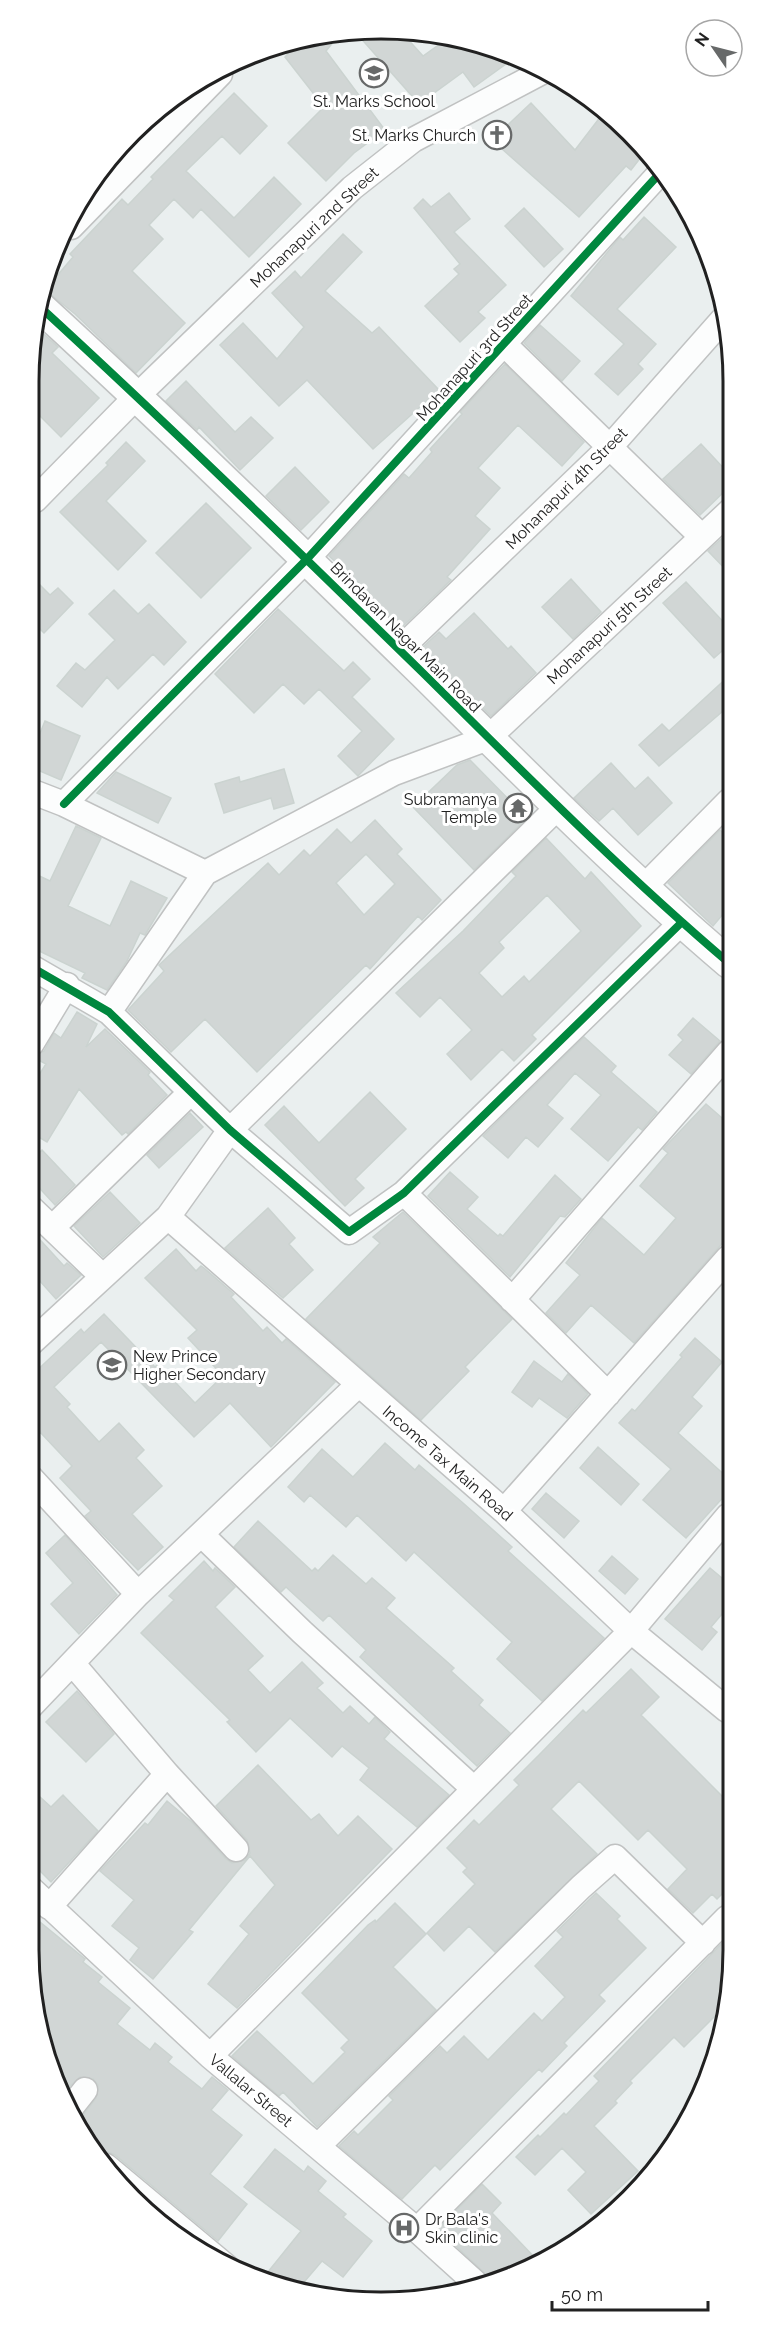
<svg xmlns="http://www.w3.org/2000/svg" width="762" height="2331" font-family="Raleway,sans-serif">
<rect width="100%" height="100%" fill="#eaefef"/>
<path fill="#d1d6d5" stroke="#cbd3d0" stroke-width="1.5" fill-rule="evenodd" d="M313,35h26l-13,16 59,79 -31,23 -28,28 -38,-38 36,-36 -39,-50 15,-17z
M358,35h46l19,21 28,-20 62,23 -39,28 -11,-15 -44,32z
M234,93l33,33 -27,28 -18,-18 -36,35 48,47 40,-41 27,27 -52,53 -48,-48 -8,9 -19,-19 -25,26 14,14 -31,32 53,52 -49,50 -61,-59 -30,-24 28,-33 -3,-3 35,-37 17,-18 6,6 25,-26 -2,-2z
M531,103l44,47 29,-38 26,20 15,20 -14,18 -5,-4 -47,51 -87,-77z
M449,193l21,26 -16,13 52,53 -28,27 7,6 -25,24 -35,-36 34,-32 -5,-5 6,-5 -46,-56 9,-9 8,8z
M524,208l39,41 -19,18 -39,-41z
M644,217l32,30 -59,62 39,35 -18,20 5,5 -25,26 -23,-21 29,-30 -53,-48 49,-59 3,3z
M343,234l19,18 -37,39 47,42 7,-6 60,63 -66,59 -66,-69 -28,26 -59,-61 23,-22 34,36 27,-32 -32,-34 23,-22 6,7z
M540,325l40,36 -18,20 -38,-38z
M35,326l23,21 -6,6 47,45 -38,39 -26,-26z
M505,364l79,78 -22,24 -44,-41 -40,43 22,20 -25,28 15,13 -43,48 4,3 -50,48 -34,-33 2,-3 -40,-36 75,-82 5,4 23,-26 -2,-3 32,-35 -2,-2z
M186,381l49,51 16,-15 22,21 -33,32 -41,-43 -2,3 -31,-29z
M126,442l19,19 -39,40 40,40 -28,29 -58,-58 48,-47 -2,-2z
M701,444l29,31v11l-30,29 -37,-36z
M295,467l34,35 -28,28 -35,-34z
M206,503l45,45 -50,50 -45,-45z
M730,531v43l-22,-23z
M34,579l16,16 8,-7 15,15 -29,30 -10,-10z
M571,579l30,33 -28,27 -31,-32z
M686,582l44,47v15l-16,14 -51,-55z
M114,590l24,24 11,-10 37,38 -22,23 -11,-11 -35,35 -11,-12 -25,30 -25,-21 19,-23 9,7 30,-30 -26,-26z
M278,609l66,62 9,-9 17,17 -18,18 42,42 -36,37 -20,-20 24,-25 -43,-42 -15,15 -21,-20 -29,29 -39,-39z
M474,613l34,36 3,-3 25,27 -45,43 -69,-68 17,-16 7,7z
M730,675v30l-71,61 -20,-21 23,-21 7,7z
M45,721l35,15 -19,44 -28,-12 1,-20z
M470,760l57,58 -53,52 -61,-63 44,-42z
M611,763l24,26 13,-12 24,26 -34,32 -25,-27 -14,13 -25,-23z
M284,769l10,34 -20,6 -3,-11 -47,15 -9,-29 24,-7 1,5z
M116,772l55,26 -13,25 -61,-30z
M375,820l27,29 -5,5 44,46 -19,20 -4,-4 -48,53 -4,-4 -109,107 -52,-53 -34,33 -43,-42 36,-39 -5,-6 109,-102 11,12 25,-25 6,6 27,-27 14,14zM366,854l29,30 -31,31 -28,-32z
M76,826l25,12 -33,68 42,20 21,-45 36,17 -22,37 -5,-2 -13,28 -20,29 -25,-12 3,-5 -52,-25v-75l17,8z
M720,830l9,8v69l-16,19 -45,-43z
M546,838l39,41 6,-7 50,54 -109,109 4,4 -22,22 -12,-12 -31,31 -24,-26 25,-24 -32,-33 -20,20 -24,-24 67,-62 53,-55 -4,-4zM547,895l34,36 -52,51 -5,-6 -22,21 -23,-24 25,-25 -5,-6z
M77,1012l20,12 -11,23 19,-18 45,43 -2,3 19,20 -39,39 -2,-2 -4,3 -43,-46 -32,53 -15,-9v-47l14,-22 -13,-7 11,-6 10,-18 7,5z
M693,1018l27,23 -29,33 -22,-19 14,-15 -5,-5z
M584,1037l32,29 -5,6 46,40 -15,18 -4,-3 -30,34 -37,-32 30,-34 -26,-22 -28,32 16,13 -25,29 -12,-10 -18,21 -25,-22z
M370,1092l36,37 -51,50 9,9 -19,18 -80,-81 19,-19 35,37z
M706,1104l23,20 -1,113 -94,106 -43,-38 -25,28 -20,-20 34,-38 -14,-12 36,-45 42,37 32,-37 -36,-32 28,-33 -5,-4z
M190,1113l13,14 -44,41 -12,-13z
M42,1150l33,35 -20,20 -23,-25v-21z
M450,1172l28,25 -11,12 31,27 2,-2 3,2 52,-61 26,24 -16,18 -5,-1 -50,61 -82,-81z
M110,1192l30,31 -37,34 -29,-31z
M268,1208l27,30 -6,6 24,26 -30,28 -58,-50z
M403,1212l109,107 -47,48 4,4 -48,49 -115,-101 74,-76 -7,-6z
M32,1231l32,35 3,-3 14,12 -25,24 -17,-19 -8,8z
M176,1249l20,22 5,-5 3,2 30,26 -3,3 32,34 4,-4 15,16 4,-4 49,43 -64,65 -41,-44 -36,34 -93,-95 -47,45 16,17 -3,3 32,35 20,-19 25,27 -8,8 26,28 -30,28 31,33 -25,23 -53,-54 6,-5 -31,-33 12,-12 -32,-34 -9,9v-65l50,-47 3,4 20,-19 51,53 3,-3 37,39 28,-27 -35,-38 9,-8 -52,-52z
M695,1338l27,24 -30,35 10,9 -24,27 50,45v14l-42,46 -43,-38 28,-31 -52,-46 13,-14 3,2 47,-54 -2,-2z
M534,1361l28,21 6,-8 20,20 -21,24 -28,-20 -7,9 -20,-15z
M385,1443l30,27 4,-5 44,38 49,44 -4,4 96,87 -62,63 -45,-42 15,-17 -98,-90 -8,9 -49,-46 -11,12 -36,-32 -6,7 -16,-15 34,-38 31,28z
M598,1447l41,37 -18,21 -41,-37z
M546,1493l33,28 -15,17 -32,-29z
M258,1521l54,50 3,-3 3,3 15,-16 33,29 6,-6 23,20 -9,10 68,60 -3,3 32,29 -4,5 31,28 -33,33 -117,-109 6,-7 -37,-35 -6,6 -37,-34 -5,5 -47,-45z
M65,1535l52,60 -38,39 -28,-30 22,-21 -27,-30z
M612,1556l26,23 -13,15 -26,-23z
M204,1561l9,10 2,-3 20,19 -20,20 48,49 -15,14 22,23 32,-31 21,21 -6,5 26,25 7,-7 19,18 6,-7 15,15 -6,7 65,56 -32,32 -57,-47 9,-12 -27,-22 -10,11 -42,-39 -34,34 -29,-30 3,-2 -89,-87 33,-33 -5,-4z
M710,1568l18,15v24l-17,20 6,5 -15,18 -37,-31z
M631,1669l28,28 -18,18 86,86v88l-10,10 -5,-5 -19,19 -25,-24 19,-20 -39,-39 -10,10 -59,-59 -28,28 46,45 -102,98 -26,-26 -25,25 -17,-18 48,-49 -12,-12 4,-4 -20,-20 27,-28 5,5 40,-40 -5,-5 25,-25 44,-45 3,3z
M77,1691l37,43 -28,28 -40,-40z
M258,1765l53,55 8,-6 19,22 20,-20 34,33 -155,159 -29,-24 41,-50 -9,-8 35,-41 -25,-29 -61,74 4,2 -40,47 -23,-19 9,-12 -27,-22 22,-26 -34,-29 45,-48 3,2 19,-24 26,22 33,36 6,4 13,-3 5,-7 -3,-13 -31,-34z
M29,1787l22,20 12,-12 35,36 -47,51 -22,-22z
M596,1893l24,23 -3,3 29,29 -47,47 6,6 -41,42 3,3 -25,26 -3,-3 -99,101 -5,-5 -33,34 -63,-53 15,-15 4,4 35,-35 -4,-4 51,-50 7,7 17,-17 24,24 46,-47 8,8 23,-24 -30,-31 28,-29 -6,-6z
M395,1903l31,31 -33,33 43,43 -119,117 -34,-35 -4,4 -47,-40 25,-25 56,53 32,-32 -4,-4 8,-8 -47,-47 66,-68 7,-5 1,2z
M29,1913l56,46 -2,3 19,15 -4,5 32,26 -13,16 33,26 5,-7 17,14 -4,5 34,27 10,-12 16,13 -17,20 31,25 -32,39 37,30 -29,37 -103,-86 -7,-3 -9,2 -18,-27 5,-4 -6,-4 16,-21 2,-13 -5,-6 -13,-2 -13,12 -13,-10 -26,-129z
M727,1938v66l-43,43 -10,-10 -44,44 2,2 -17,18 2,2 -23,23 44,45 -47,43 -23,-24 18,-18 -24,-24 -27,27 -19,-18 22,-22 2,2 24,-24 2,2 33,-34 -5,-5z
M275,2149l29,23 4,-6 18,15 -8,10 28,23 -3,3 29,24 -29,36 -21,-16 -23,27 -36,-10 38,-47 -57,-44z
M482,2184l19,19 -9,10 46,48 -45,20 -55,-52z"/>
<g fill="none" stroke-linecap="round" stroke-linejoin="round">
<g stroke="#c0c2c2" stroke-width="27">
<path id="minor" d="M71,227l149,-153
M504,344l198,193
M35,500l102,-104 215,-208 61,-48 131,-69
M399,650l211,-203 115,-130
M33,792l31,12 141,69 189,-100 94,-35 242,-227
M64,804l243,-245 353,-386
M644,887l85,-86
M33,968l76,44 121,118 119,102 55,-39 277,-270
M109,1012l96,-139
M32,1043l35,-58
M404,1193l204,201
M32,1209l70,67
M168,1217l336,294 127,120 96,79
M52,1228l139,-136
M512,1300l217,-248
M31,1343l137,-126 62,-87 328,-323
M30,1477l108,117
M504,1511l224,-253
M202,1535l100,97 171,156
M73,1664l94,110 69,75
M30,1707l108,-113 221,-210
M29,1887l181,169 207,174 63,57
M49,1907l118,-133
M210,2056l421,-425 97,-115
M70,2109l15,-19
M318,2146l263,-259 34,-30 88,86
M106,2166l121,101
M417,2230l310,-312"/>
</g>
<g stroke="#c0c2c2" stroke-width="33">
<path id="tertiary" d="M38,305c131,120 258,244 385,368 100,99 199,199 306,290"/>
</g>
<use href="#minor" stroke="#fcfdfd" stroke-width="24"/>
<use href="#tertiary" stroke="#fcfdfd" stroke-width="30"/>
<g stroke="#fff" stroke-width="11">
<path id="cycleway" d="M38,305c131,120 258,244 385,368 100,99 199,199 306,290
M64,804l243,-245 353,-386
M33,968l76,44 121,118 119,102 55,-39 277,-270"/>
</g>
<use href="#cycleway" stroke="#00873e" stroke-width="8"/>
</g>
<defs>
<g id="school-ring" transform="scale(1.5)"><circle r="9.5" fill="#fff" stroke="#676969" stroke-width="1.5"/><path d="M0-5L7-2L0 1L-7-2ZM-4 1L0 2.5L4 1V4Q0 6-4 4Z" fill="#676969"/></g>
<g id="church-ring" transform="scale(1.5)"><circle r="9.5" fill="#fff" stroke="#676969" stroke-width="1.5"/><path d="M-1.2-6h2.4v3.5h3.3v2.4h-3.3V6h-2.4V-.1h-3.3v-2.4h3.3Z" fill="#676969"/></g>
<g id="temple-ring" transform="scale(1.5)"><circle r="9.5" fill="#fff" stroke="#676969" stroke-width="1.5"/><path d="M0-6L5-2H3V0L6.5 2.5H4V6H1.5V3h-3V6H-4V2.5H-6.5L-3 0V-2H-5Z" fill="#676969"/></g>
<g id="hospital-ring" transform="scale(1.5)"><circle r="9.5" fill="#fff" stroke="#676969" stroke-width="1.5"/><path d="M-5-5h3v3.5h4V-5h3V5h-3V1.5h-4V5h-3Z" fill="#676969"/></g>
</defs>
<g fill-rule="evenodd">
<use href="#school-ring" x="374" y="73"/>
<use href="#church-ring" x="497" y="135"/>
<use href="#temple-ring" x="518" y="808"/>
<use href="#school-ring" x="112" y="1365"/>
<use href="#hospital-ring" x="404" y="2228"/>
</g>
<g text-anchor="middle" stroke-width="6" stroke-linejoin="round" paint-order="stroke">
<g font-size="16" fill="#212121" stroke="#fff" text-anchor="end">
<text x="374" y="107" text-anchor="middle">St. Marks School</text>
<text x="476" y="141">St. Marks Church</text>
<text x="497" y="805">Subramanya<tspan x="497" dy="18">Temple</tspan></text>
<text x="133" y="1362" text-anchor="start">New Prince<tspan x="133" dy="18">Higher Secondary</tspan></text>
<text x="425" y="2225" text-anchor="start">Dr Bala's<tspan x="425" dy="18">Skin clinic</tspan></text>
</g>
<g font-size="16" fill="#212121" stroke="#fff">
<text transform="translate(314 227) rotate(-43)" y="6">Mohanapuri 2nd Street</text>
<text transform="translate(474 357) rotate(-48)" y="6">Mohanapuri 3rd Street</text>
<text transform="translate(566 488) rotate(-45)" y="6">Mohanapuri 4th Street</text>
<text transform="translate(609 625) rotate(-43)" y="6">Mohanapuri 5th Street</text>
<text transform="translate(406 637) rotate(45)" y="6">Brindavan Nagar Main Road</text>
<text transform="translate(448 1463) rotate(41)" y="6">Income Tax Main Road</text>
<text transform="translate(251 2090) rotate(40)" y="6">Vallalar Street</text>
</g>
</g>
<path d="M0 0H762V2331H0ZM381 39H381A342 342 0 0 1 723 381V1950A342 342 0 0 1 381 2292H381A342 342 0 0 1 39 1950V381A342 342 0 0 1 381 39Z" fill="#fff" fill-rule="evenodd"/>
<path fill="none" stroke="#212121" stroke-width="3" d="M381 39H381A342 342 0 0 1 723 381V1950A342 342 0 0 1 381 2292H381A342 342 0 0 1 39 1950V381A342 342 0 0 1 381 39Z"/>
<g transform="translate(714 48) rotate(305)"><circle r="28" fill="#ffffff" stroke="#a6a6a6" stroke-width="1.5"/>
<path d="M0-4.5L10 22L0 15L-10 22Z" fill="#676969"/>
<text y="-9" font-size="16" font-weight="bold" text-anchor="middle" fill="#212121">N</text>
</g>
<path d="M552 2301v9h156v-9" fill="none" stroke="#212121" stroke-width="3"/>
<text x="561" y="2301" font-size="18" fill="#212121" stroke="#ffffff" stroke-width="4.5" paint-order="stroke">50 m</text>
</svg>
